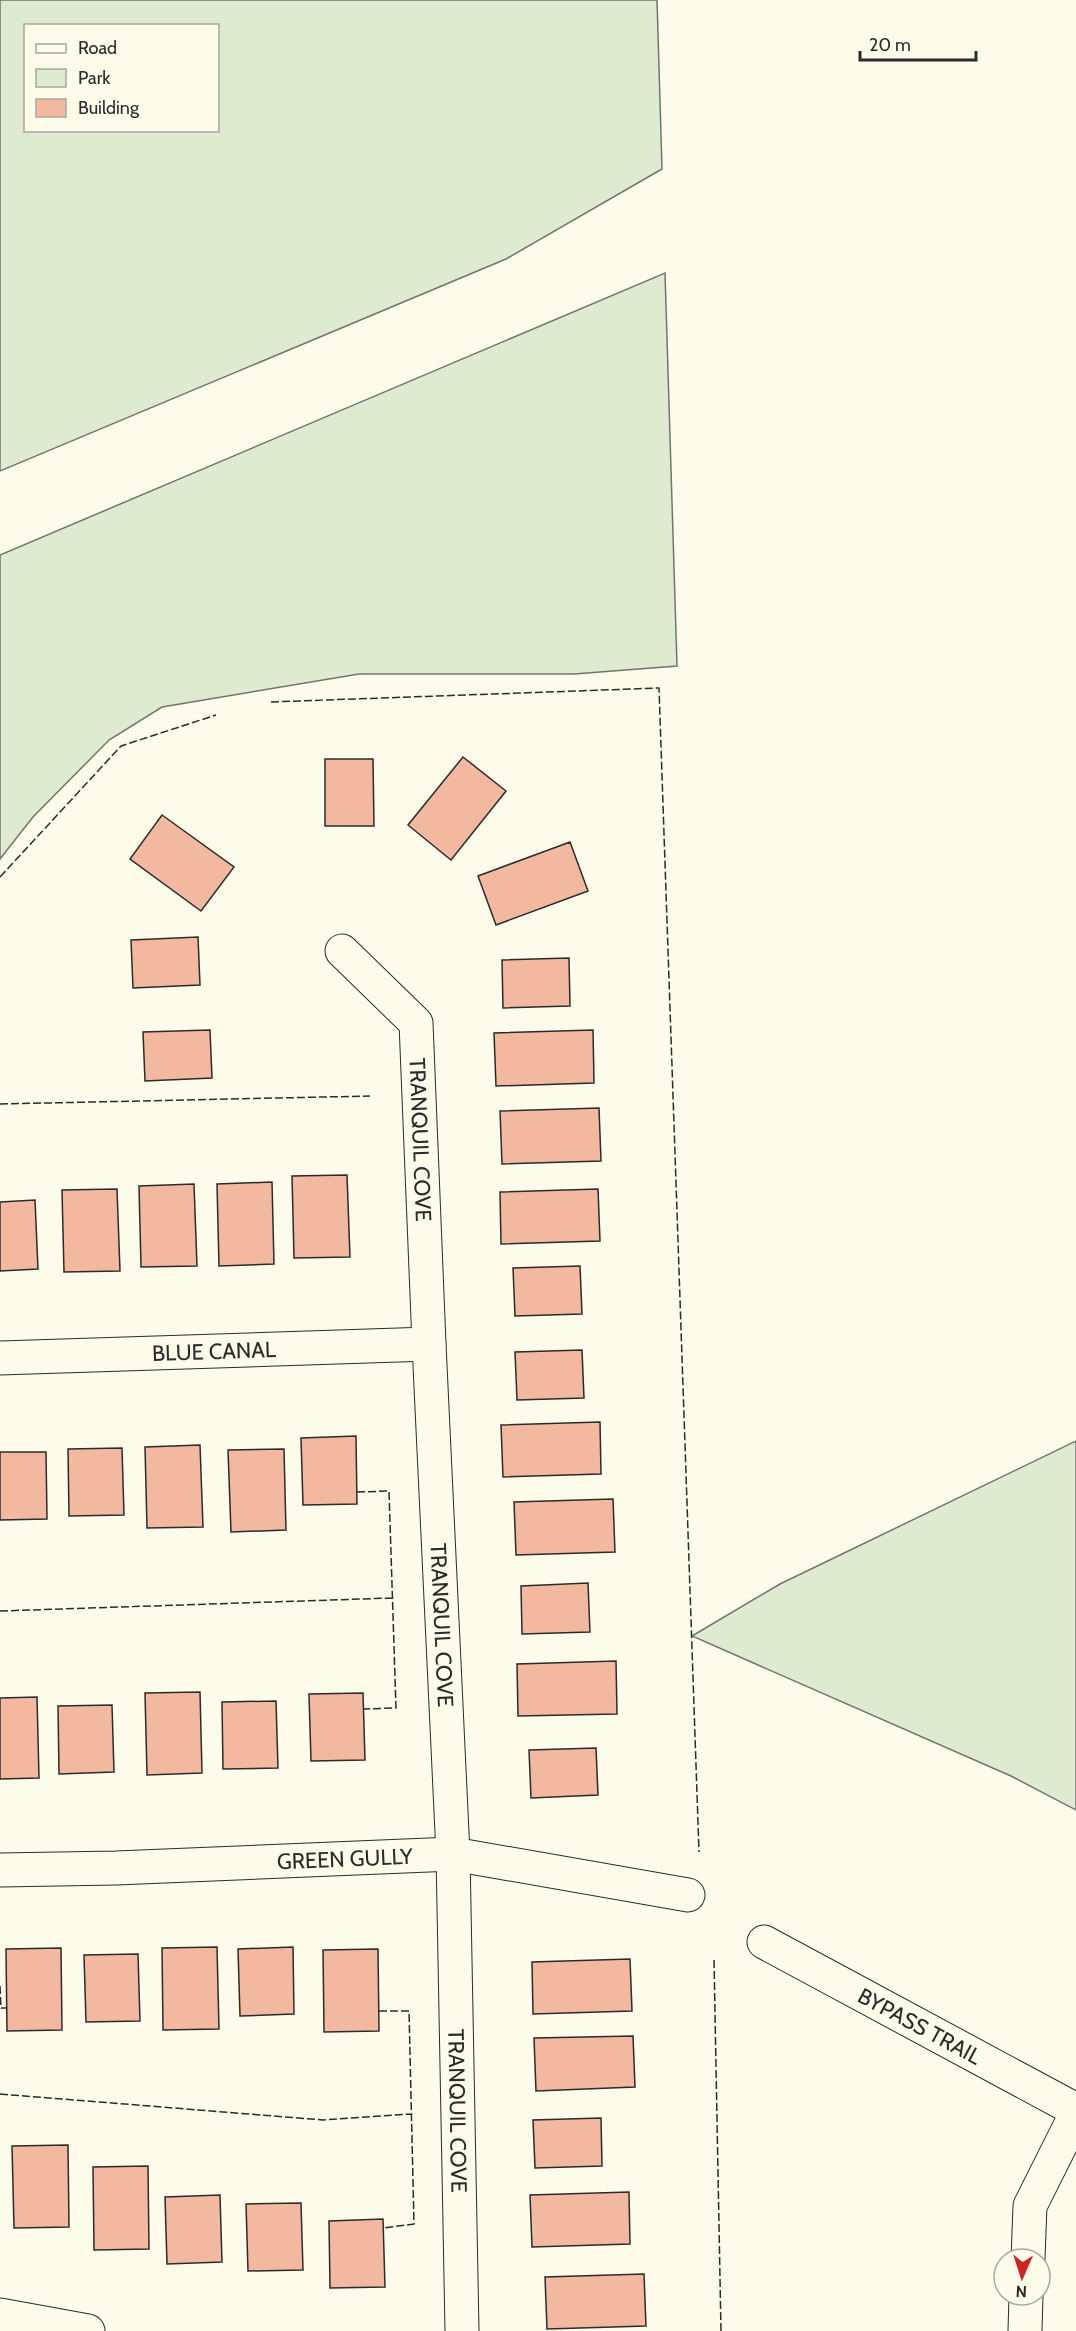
<svg xmlns="http://www.w3.org/2000/svg" width="1076" height="2331" font-family="Cabin,sans-serif">
<rect width="100%" height="100%" fill="#fdfbea"/>
<path fill="#deebd1" stroke="#74746e" stroke-width="1.5" fill-rule="evenodd" d="M0,0h657l5,169 -156,90 -506,212zM26,26h192v104h-192z
M665,273l12,393 -103,8h-215l-197,33 -53,33 -76,77 -33,42v-304z
M1076,1441v369l-65,-34 -319,-140 88,-52z"/>
<path fill="#f2b8a0" stroke="#2b2b2b" stroke-width="1.5" d="M463,757l43,34 -55,69 -43,-35z
M325,759h48l1,67h-49z
M162,815l72,52 -33,44 -71,-52z
M570,842l18,49 -92,34 -18,-49z
M198,937l2,48 -67,3 -2,-48z
M569,958l1,48 -67,2 -1,-48z
M210,1030l2,48 -67,3 -2,-49z
M593,1030l1,53 -98,3 -2,-53z
M599,1108l2,53 -99,3 -2,-53z
M347,1175l3,82 -56,1 -2,-82z
M272,1182l2,82 -55,2 -2,-82z
M194,1184l3,82 -56,1 -2,-81z
M117,1189l3,82 -56,1 -2,-82z
M598,1189l2,52 -99,3 -1,-52z
M35,1200l3,69 -38,2v-69z
M580,1266l2,48 -67,2 -2,-48z
M582,1350l2,48 -67,2 -2,-48z
M600,1422l1,52 -98,3 -2,-52z
M356,1436l1,68 -54,1 -2,-67z
M200,1445l3,82 -56,1 -2,-81z
M122,1448l2,67 -55,1 -1,-67z
M284,1449l2,81 -55,2 -3,-82z
M0,1452h46l1,67 -47,1z
M613,1499l2,53 -99,3 -2,-53z
M588,1583l2,49 -68,2 -1,-48z
M616,1661l1,53 -99,2 -1,-52z
M200,1692l2,81 -55,2 -2,-82z
M363,1693l2,67 -54,1 -2,-67z
M37,1697l2,81 -39,1v-81z
M276,1701l2,67 -55,1 -1,-67z
M112,1705l2,67 -55,2 -1,-68z
M596,1748l2,47 -67,3 -2,-48z
M217,1947l2,82 -56,1 -1,-82z
M293,1947l1,67 -54,2 -2,-67z
M61,1948l1,82 -55,1 -1,-82z
M378,1949l1,82 -55,1 -1,-82z
M138,1954l2,67 -54,1 -2,-67z
M630,1959l2,52 -99,3 -1,-52z
M633,2036l2,51 -99,4 -2,-53z
M601,2118l1,48 -67,2 -2,-48z
M68,2145l1,82 -55,1 -2,-82z
M148,2166l1,83 -55,1 -1,-83z
M629,2192l1,52 -98,3 -2,-52z
M220,2195l2,67 -55,2 -2,-67z
M301,2203l2,67 -55,1 -2,-67z
M383,2219l2,68 -55,1 -1,-67z
M644,2274l2,52 -99,3 -2,-52z"/>
<g fill="none" stroke-linecap="round" stroke-linejoin="round">
<g stroke="#2b2b2b" stroke-width="35">
<g id="minor">
<path id="s1" d="M342,951l74,72 13,321 24,510 9,477"/>
<path id="s2" d="M0,1358l429,-14"/>
<path id="s3" d="M0,1870l116,-2 337,-14 235,41"/>
<path id="s4" d="M764,1942l312,168"/>
<path d="M1028,2259l2,-53 46,-92"/>
<path d="M0,2315l88,16"/>
<path d="M1025,2331l1,-36"/>
</g>
</g>
<use href="#minor" stroke="#fdfbea" stroke-width="33"/>
<path stroke="#2b2b2b" stroke-width="1.5" stroke-dasharray="8 3" stroke-linecap="butt" d="M271,702l388,-14 40,1164
M0,877l121,-131 95,-31
M0,1104l370,-8
M357,1492l32,-1 7,217 -32,1
M0,1611l392,-13
M714,1960l7,371
M0,1986l1,22h6
M379,2011h30l5,213 -31,4
M0,2094l323,26 88,-6"/>
</g>
<g text-anchor="middle" stroke-width="4.5" stroke-linejoin="round" paint-order="stroke">
<g font-size="22" fill="#2b2b2b" stroke="#fdfbea">
<text dy="8" stroke="none"><textPath href="#s1" startOffset="220">TRANQUIL COVE</textPath></text>
<text dy="8" stroke="none"><textPath href="#s2" startOffset="214">BLUE CANAL</textPath></text>
<text dy="8" stroke="none"><textPath href="#s1" startOffset="706">TRANQUIL COVE</textPath></text>
<text dy="8" stroke="none"><textPath href="#s3" startOffset="345">GREEN GULLY</textPath></text>
<text dy="8" stroke="none"><textPath href="#s4" startOffset="177">BYPASS TRAIL</textPath></text>
<text dy="8" stroke="none"><textPath href="#s1" startOffset="1192">TRANQUIL COVE</textPath></text>
</g>
</g>
<rect x="24" y="24" width="195" height="108" fill="#fdfbea" stroke="#a9a89e" stroke-width="1.5"/>
<rect x="36" y="44" width="30" height="9" fill="#fdfbea" stroke="#a9a89e" stroke-width="1.5"/>
<text x="78" y="54" font-size="18" fill="#2b2b2b">Road</text>
<rect x="36" y="69" width="30" height="18" fill="#deebd1" stroke="#a9a89e" stroke-width="1.5"/>
<text x="78" y="84" font-size="18" fill="#2b2b2b">Park</text>
<rect x="36" y="99" width="30" height="18" fill="#f2b8a0" stroke="#a9a89e" stroke-width="1.5"/>
<text x="78" y="114" font-size="18" fill="#2b2b2b">Building</text>
<g transform="translate(1022 2277) rotate(183)"><circle r="28" fill="#fdfbea" stroke="#a9a89e" stroke-width="1.5"/>
<path d="M0-4.5L10 22L0 15L-10 22Z" fill="#c62828"/>
<text y="-9" font-size="16" font-weight="bold" text-anchor="middle" fill="#2b2b2b">N</text>
</g>
<path d="M860 51v9h116v-9" fill="none" stroke="#2b2b2b" stroke-width="3"/>
<text x="869" y="51" font-size="18" fill="#2b2b2b" stroke="#fdfbea" stroke-width="4.5" paint-order="stroke">20 m</text>
</svg>
